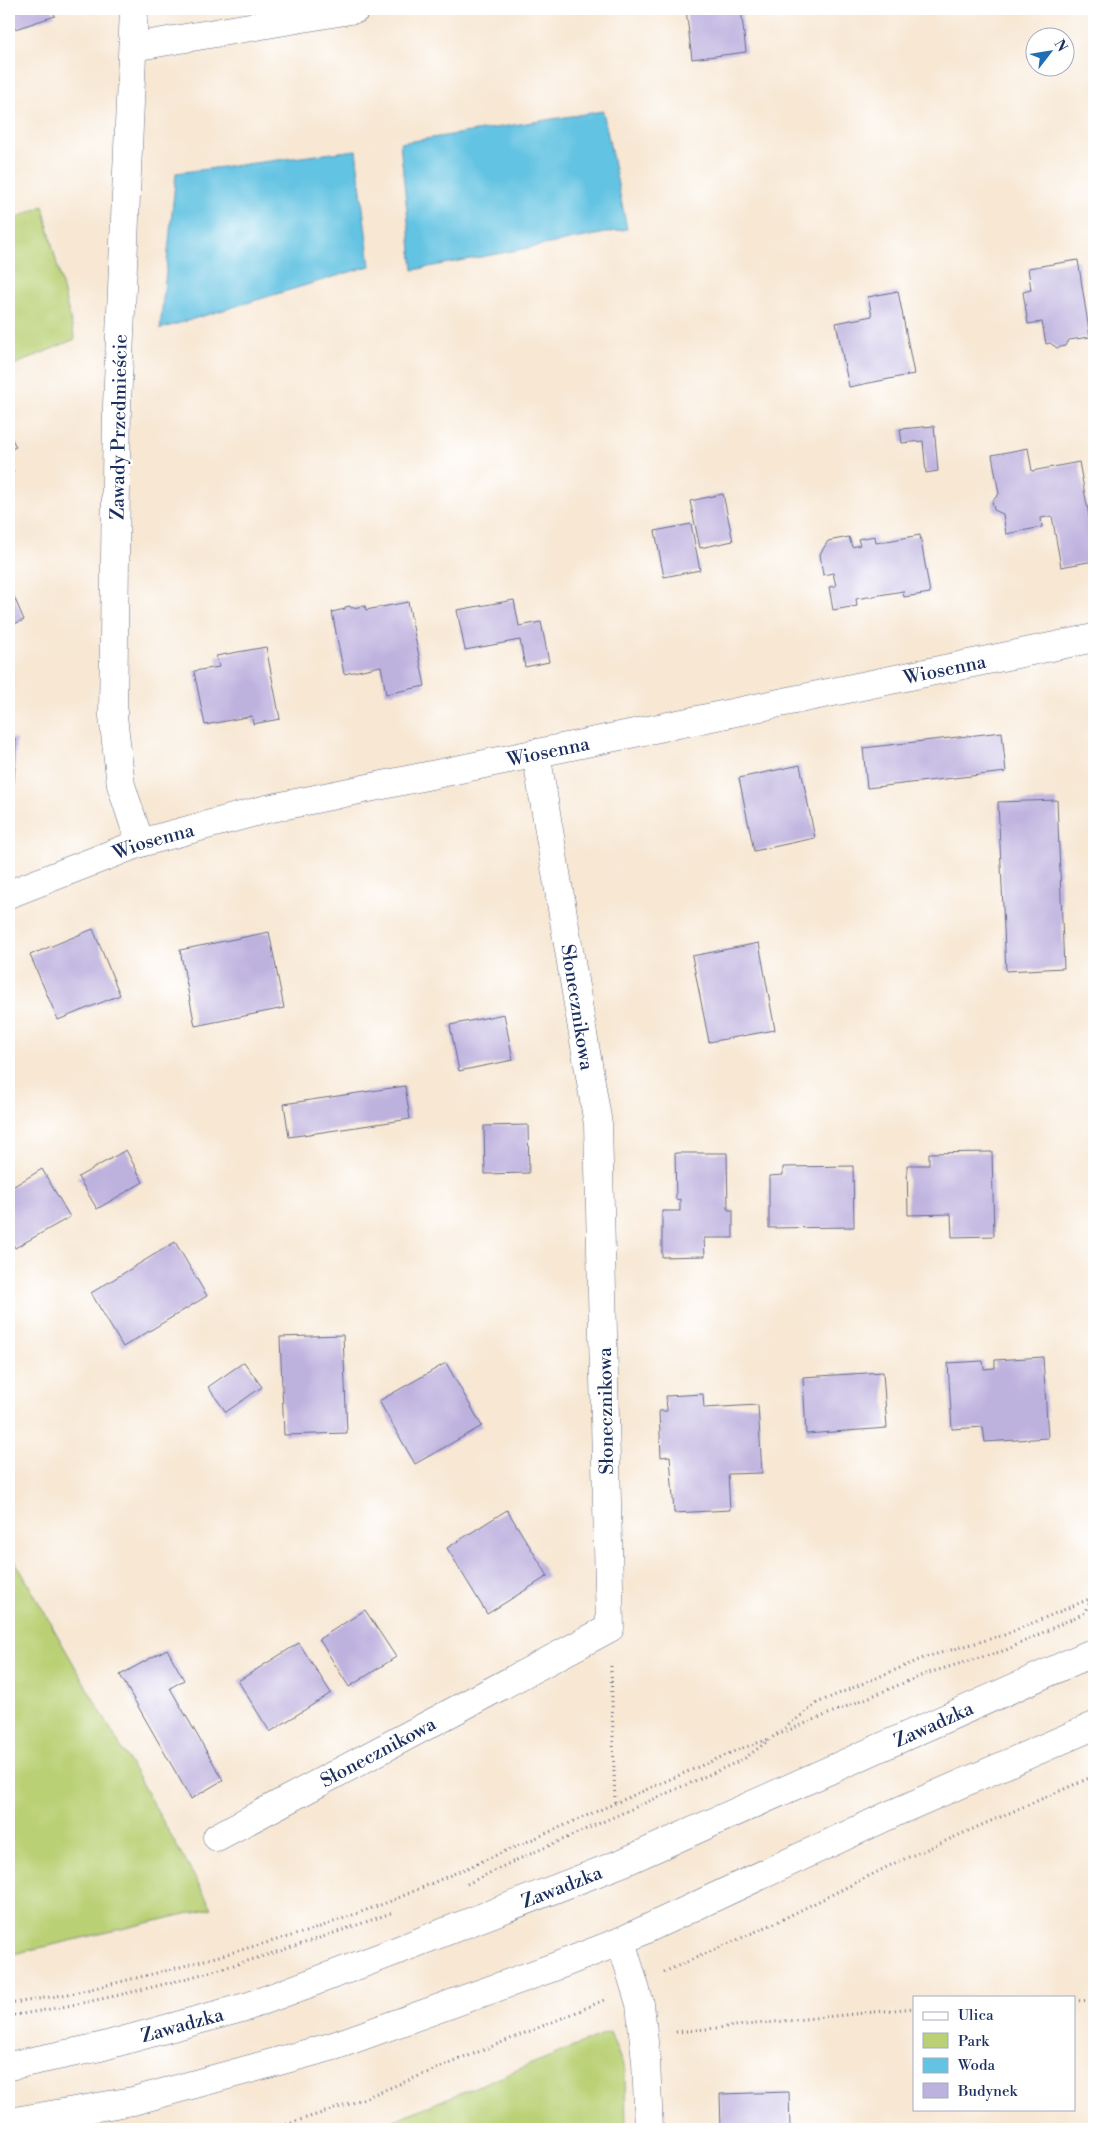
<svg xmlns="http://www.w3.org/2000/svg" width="1103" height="2138" font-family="'Libre Bodoni',serif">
<rect width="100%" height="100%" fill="#fff"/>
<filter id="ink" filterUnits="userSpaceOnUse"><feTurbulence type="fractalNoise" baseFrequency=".02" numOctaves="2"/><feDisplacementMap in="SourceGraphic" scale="10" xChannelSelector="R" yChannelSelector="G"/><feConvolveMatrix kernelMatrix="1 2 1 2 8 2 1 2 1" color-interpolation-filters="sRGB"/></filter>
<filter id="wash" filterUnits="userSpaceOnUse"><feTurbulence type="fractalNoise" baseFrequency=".0096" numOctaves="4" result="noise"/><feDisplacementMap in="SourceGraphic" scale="20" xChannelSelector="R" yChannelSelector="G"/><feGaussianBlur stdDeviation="1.12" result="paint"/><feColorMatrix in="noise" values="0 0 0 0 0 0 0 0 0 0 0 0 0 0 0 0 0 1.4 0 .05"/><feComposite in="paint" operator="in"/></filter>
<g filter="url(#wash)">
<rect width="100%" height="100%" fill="#f7e7d3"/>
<path fill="#b9d075" stroke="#6a806a" d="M43,206l32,133 -66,28v-146z
M9,1550l203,358 -203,47z
M610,2032l15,39 1,58h-254z"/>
<path fill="#64c3e2" stroke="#4079a0" d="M603,111l24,118 -214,41 -13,-127z
M356,150l14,116 -210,63 16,-156z"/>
<g id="blocks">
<path fill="#bdb1de" d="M9,9h43l3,7 -46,15z
M686,9h55l5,43 -54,7z
M1078,260l12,77 -21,3 -4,6 -8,2 -7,-5 -4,1 -4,-22 -14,2 -5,-32 8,-2 -3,-22z
M898,291l16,83 -65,13 -13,-64 36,-7 -4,-19z
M934,426l4,45 -12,2 -3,-32 -21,2 -2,-14z
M9,433l7,14 -7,3z
M1028,448l4,23 47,-9 15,81v18l-33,6 -9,-51 -11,2 1,9 -36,7 -3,-20 -9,-4 -2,-9 7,-7 -7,-39z
M9,463l5,9 -5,3z
M723,494l10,47 -33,7 -10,-47z
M691,524l9,46 -36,7 -9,-46z
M920,535l10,58 -26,4 -1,-6 -47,8 1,7 -24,4 -4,-23 7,-1 -3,-13 -10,2 -3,-21 8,-13 21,-4 3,10 8,-2 -2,-6 17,-3 1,7z
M9,585l15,35 -15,6z
M514,600l5,26 22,-4 8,40 -24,5 -5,-27 -55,10 -8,-40z
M408,602l17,84 -39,8 -5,-28 -37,8 -12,-62 13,-3v-2l5,-1 1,2 14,-2 1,4z
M266,647l14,72 -27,5 -1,-8 -47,9 -11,-54 25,-4 -3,-11z
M1002,732l4,40 -139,16 -4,-40z
M9,738l7,1 -2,44h-5z
M800,765l15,73 -61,13 -15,-73z
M1057,800l7,168 -58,3 -8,-169z
M93,929l27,66 -62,25 -28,-65z
M269,932l15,76 -89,18 -15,-76z
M759,943l16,87 -66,12 -17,-86z
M504,1014l9,46 -54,11 -9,-46z
M405,1086l5,33 -121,18 -5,-33z
M528,1125l1,48 -44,1 -1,-48z
M126,1150l17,32 -46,27 -19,-32z
M992,1152l2,84 -42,1 -1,-23 -43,1 -1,-50h22v-12z
M675,1153h52l1,57h5v28h-29l1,18 -43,1v-46h18v-12l-4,1z
M853,1166l1,61 -85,1v-52l14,-1v-8z
M42,1169l28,48 -55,31 -6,-11v-48z
M175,1242l32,54 -84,51 -32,-54z
M343,1335l4,98 -63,2 -4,-98z
M1043,1357l5,81 -63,4 -2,-15 -31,2 -4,-66 35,-2 1,8 11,-1v-8z
M244,1362l18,25 -36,25 -18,-25z
M446,1363l36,63 -67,38 -36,-63z
M883,1372l4,56 -81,6 -3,-57z
M703,1394l1,14 54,-3 4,68 -34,1 2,36 -56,3 -4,-57 -9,1 -2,-46h8l-1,-15z
M507,1510l41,66 -61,38 -40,-66z
M365,1610l31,47 -47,30 -30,-48z
M299,1643l32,50 -61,39 -32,-51z
M167,1649l17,31 -14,8 53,92 -32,19 -71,-124z
M789,2092l1,37h-69l-1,-35z"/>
</g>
</g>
<g filter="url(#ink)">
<use href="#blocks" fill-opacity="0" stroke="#686f87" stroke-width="1"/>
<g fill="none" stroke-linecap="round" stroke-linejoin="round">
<g stroke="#686f87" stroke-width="29">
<g id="minor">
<path d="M134,9l-17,396 -4,311 8,69 19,58"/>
<path d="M133,47l223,-38"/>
<path id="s1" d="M9,894l131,-51 127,-34 827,-171"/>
<path id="s2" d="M217,1837l393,-209 -12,-504 -62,-371"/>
<path d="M621,1941l19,63 6,57 3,68"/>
<path id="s3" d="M9,2066l91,-19 149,-41 134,-50 241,-94 470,-210"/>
<path d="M9,2122l124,-21 201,-55 220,-79 67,-26 273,-128 200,-87"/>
</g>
</g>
<path stroke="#686f87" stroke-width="3" stroke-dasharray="1 4" stroke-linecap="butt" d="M611,1666l4,139
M777,1735l151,-62 78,-23 78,-37 10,-18
M467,1884l43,-21 234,-104 75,-57 107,-45 78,-22 90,-38
M664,1972l111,-49 120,-60 199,-87
M1074,2001l20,-1
M9,2004l65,-11 95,-23 140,-39 82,-30 346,-151 32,-11
M9,2016c131,-20 258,-58 382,-103
M676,2032l238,-24
M272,2129l78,-25 222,-90 32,-14"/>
<use href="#minor" stroke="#fff" stroke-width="28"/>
</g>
</g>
<g text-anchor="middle" stroke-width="5" stroke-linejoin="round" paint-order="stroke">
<g font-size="19" fill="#1b2f5e" stroke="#fff">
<text transform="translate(118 427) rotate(-89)" y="7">Zawady Przedmieście</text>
<text dy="7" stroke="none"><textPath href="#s1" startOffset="964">Wiosenna</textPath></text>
<text dy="7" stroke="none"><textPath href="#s1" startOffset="559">Wiosenna</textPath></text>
<text dy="7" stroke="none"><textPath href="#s1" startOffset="154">Wiosenna</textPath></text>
<text transform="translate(578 1007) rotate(81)" y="7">Słonecznikowa</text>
<text transform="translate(605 1411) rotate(-91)" y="7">Słonecznikowa</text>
<text dy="7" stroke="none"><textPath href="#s3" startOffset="988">Zawadzka</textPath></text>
<text dy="7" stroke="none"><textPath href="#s2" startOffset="182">Słonecznikowa</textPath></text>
<text dy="7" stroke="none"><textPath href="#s3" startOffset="582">Zawadzka</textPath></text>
<text dy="7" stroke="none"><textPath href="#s3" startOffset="178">Zawadzka</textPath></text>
</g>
</g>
<rect width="1103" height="2138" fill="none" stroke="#fff" stroke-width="30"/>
<rect x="913" y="1996" width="162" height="115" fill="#ffffff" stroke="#a4acbf"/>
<rect x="923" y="2012" width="25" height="8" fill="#ffffff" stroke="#a4acbf"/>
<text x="958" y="2020" font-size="15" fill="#1b2f5e">Ulica</text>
<rect x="923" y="2033" width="25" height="15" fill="#b9d075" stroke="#a4acbf"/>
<text x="958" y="2046" font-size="15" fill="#1b2f5e">Park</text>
<rect x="923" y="2058" width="25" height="15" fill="#64c3e2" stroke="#a4acbf"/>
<text x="958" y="2070" font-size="15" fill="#1b2f5e">Woda</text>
<rect x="923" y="2083" width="25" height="15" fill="#bdb1de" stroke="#a4acbf"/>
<text x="958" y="2096" font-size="15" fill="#1b2f5e">Budynek</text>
<g transform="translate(1050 52) rotate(59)"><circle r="24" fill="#ffffff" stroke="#a4acbf"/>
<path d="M0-4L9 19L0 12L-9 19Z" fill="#1f6fb2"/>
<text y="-8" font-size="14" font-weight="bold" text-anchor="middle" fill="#1b2f5e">N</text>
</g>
</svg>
